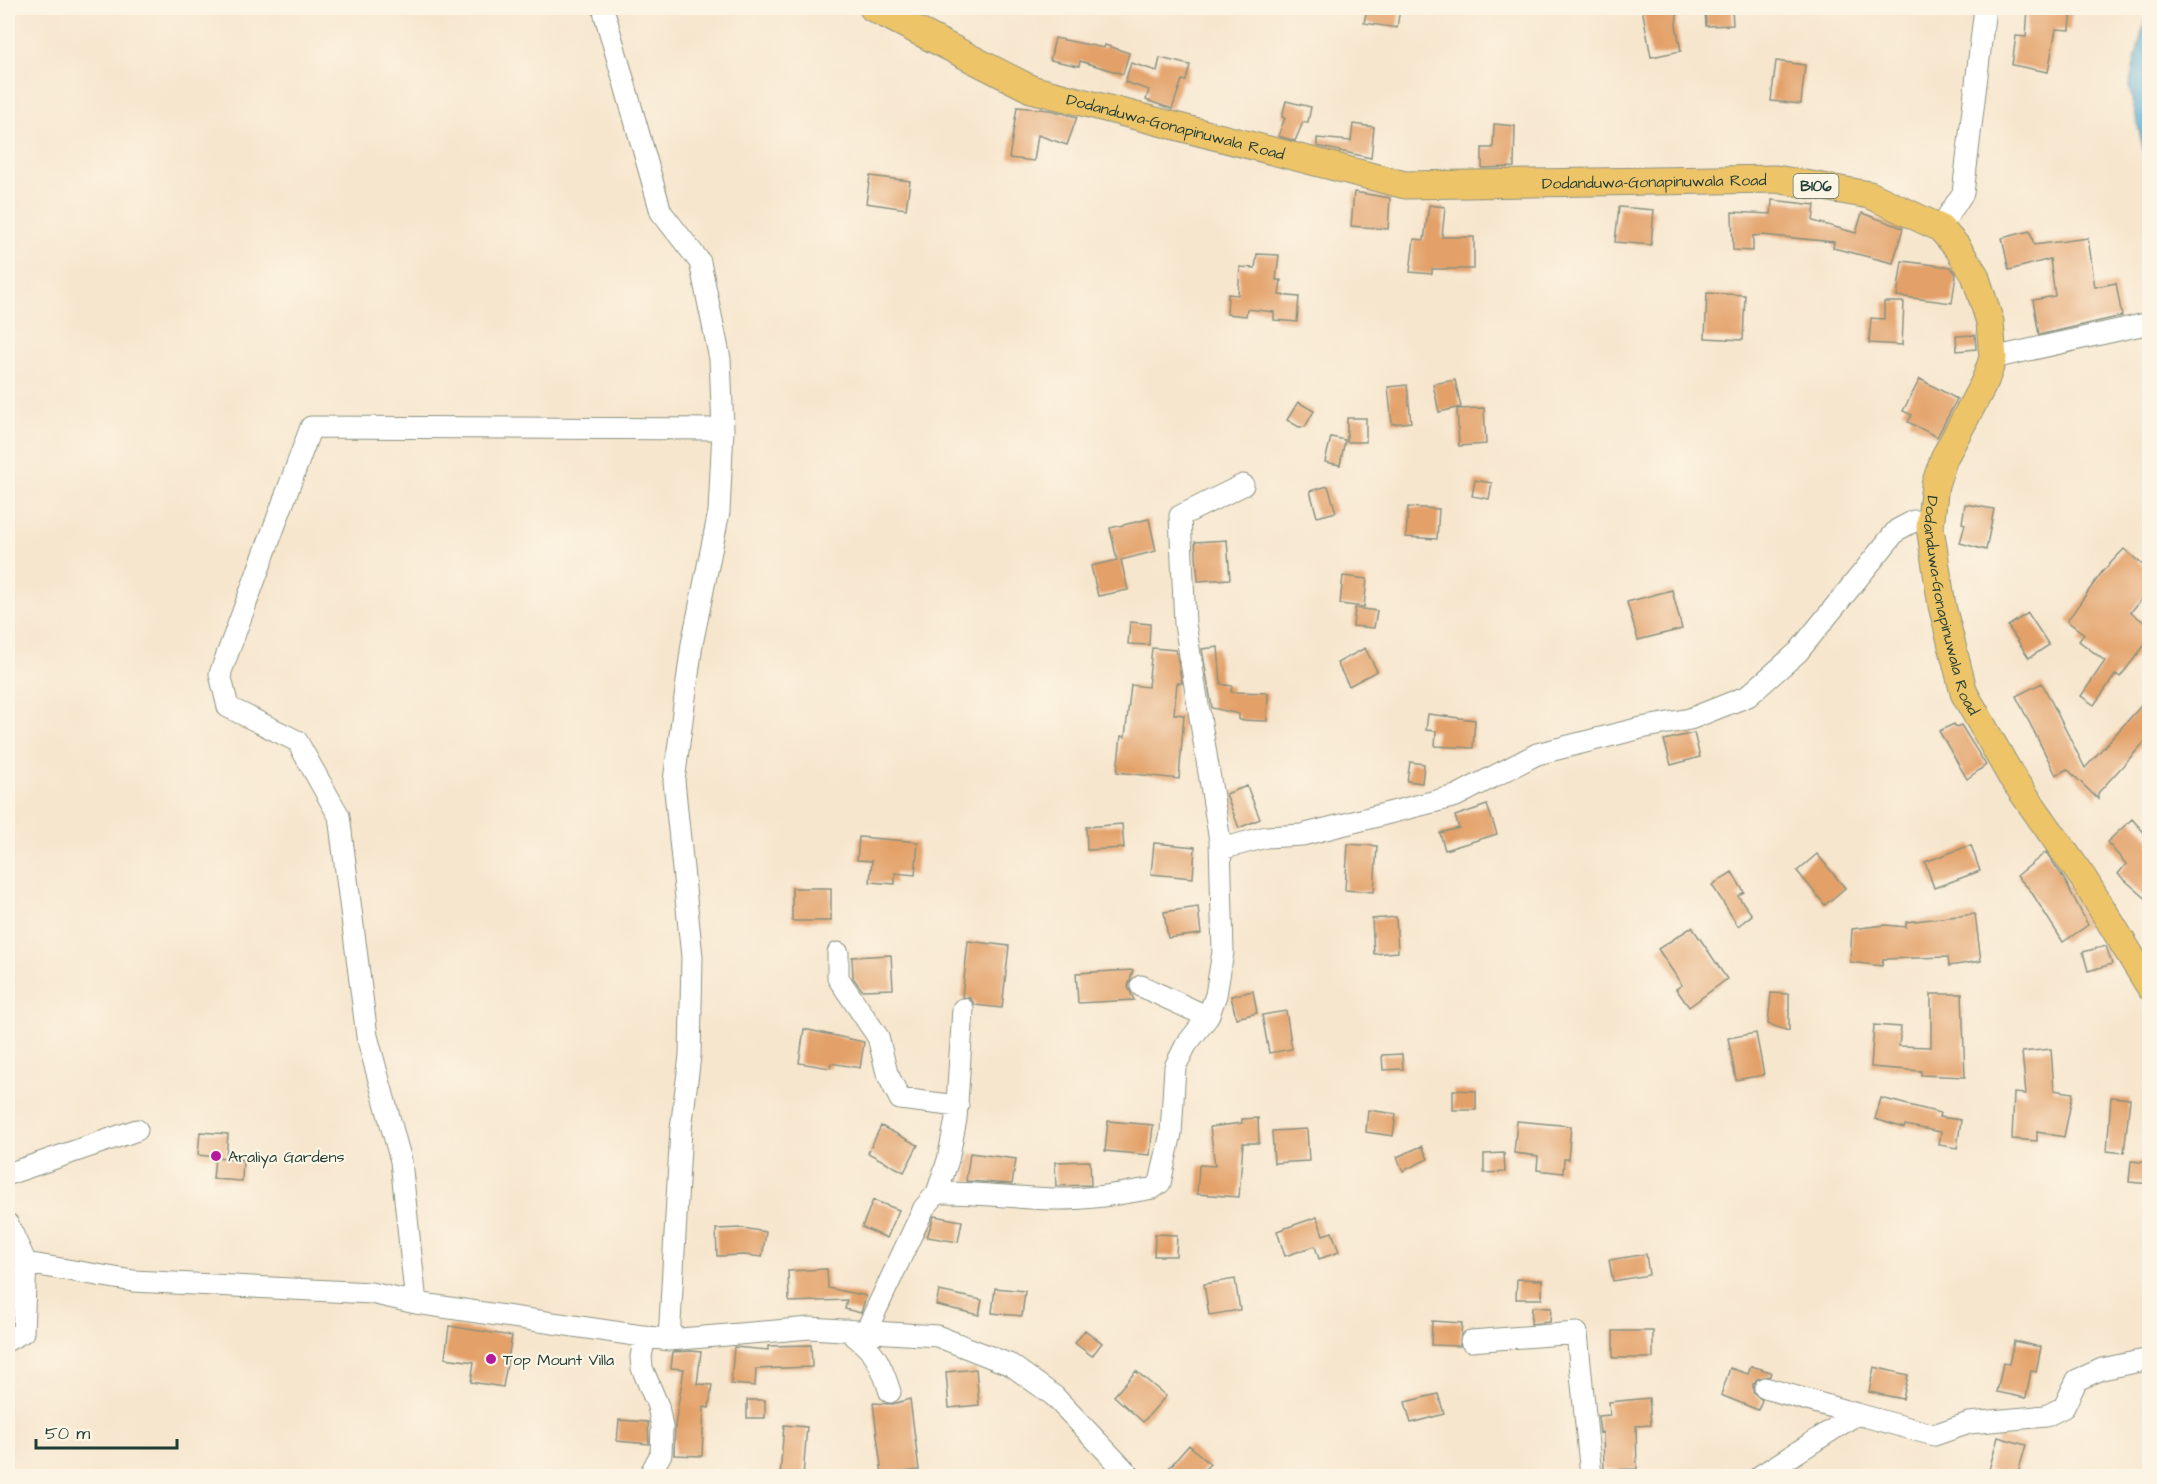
<svg xmlns="http://www.w3.org/2000/svg" width="2157" height="1484" font-family="'Architects Daughter',sans-serif">
<rect width="100%" height="100%" fill="#fcf5e5"/>
<filter id="ink" filterUnits="userSpaceOnUse"><feTurbulence type="fractalNoise" baseFrequency=".0167" numOctaves="2"/><feDisplacementMap in="SourceGraphic" scale="12" xChannelSelector="R" yChannelSelector="G"/><feConvolveMatrix kernelMatrix="1 2 1 2 8 2 1 2 1" color-interpolation-filters="sRGB"/></filter>
<filter id="wash" filterUnits="userSpaceOnUse"><feTurbulence type="fractalNoise" baseFrequency=".008" numOctaves="4" result="noise"/><feDisplacementMap in="SourceGraphic" scale="24" xChannelSelector="R" yChannelSelector="G"/><feGaussianBlur stdDeviation="1.35" result="paint"/><feColorMatrix in="noise" values="0 0 0 0 0 0 0 0 0 0 0 0 0 0 0 0 0 1.4 0 .05"/><feComposite in="paint" operator="in"/></filter>
<g filter="url(#wash)">
<rect width="100%" height="100%" fill="#f7e6ce"/>
<path fill="#5aadd5" stroke="#3c7584" stroke-width="1.5" d="M2148,8h2l-1,165 -20,-87z"/>
<g id="blocks">
<path fill="#e3a067" d="M1367,8h33l-3,20 -33,-5z
M1642,8h36l-2,17 5,26 -30,6z
M1705,8h27l1,17 -27,1z
M2028,8h44l-2,22 -14,-1 -8,43 -36,-7 4,-29 10,1z
M1055,38l49,10 1,-3 24,8 -6,21 -43,-13 -1,5 -29,-6z
M1160,58l30,7 -4,16 -4,-1 -10,29 -26,-9 3,-10 -24,-8 6,-19 26,8z
M1776,61l29,4 -4,39 -30,-3z
M1286,101l25,6 -3,15h-5l-8,19 -17,-5 7,-18 -3,-1z
M1017,107l33,3 27,7 -10,28 -29,-10 -4,26 -25,-3z
M1353,124l21,3 -3,31 -54,-12v-8l34,3z
M1494,124l21,2 -1,41 -32,1v-20h11z
M870,176l40,5 -4,28 -40,-6z
M1354,192l36,6 -2,31 -37,-3z
M1772,200l43,5 -2,16 43,12 6,-20 41,15 -10,35 -60,-15 1,-6 -72,-7 -9,1v15l-20,-1 -1,-38 39,2z
M1429,205l16,2 -3,30h32v32h-42v5l-22,-2 4,-33 10,1z
M1619,207l35,3 -3,35 -36,-3z
M2030,231l4,14 54,-7 7,49 21,-4 6,33 -83,19 -6,-35 22,-4 -5,-37 -41,11 -7,-32z
M1257,254l22,1 -3,25h5l-2,15 20,2 -2,25 -23,-2v-8l-27,-3 -1,7 -19,-2 1,-20 10,1 2,-28 15,1z
M1902,261l49,6 5,7 -4,29 -55,-7z
M1707,293l38,2 -2,45 -38,-2z
M1884,302h20l-2,43 -33,-2 2,-25 13,1z
M1975,335l1,14 -19,2 -1,-15z
M1920,379l37,20 -20,38 -29,-15 4,-7 -9,-4z
M1455,380l6,27 -22,5 -6,-28z
M1407,385l4,37 -19,2 -4,-37z
M1298,402l16,9 -9,16h-6l-12,-7z
M1484,408l2,36 -27,2 -2,-37z
M1347,418h19v24h-19z
M1331,437l14,3 -5,25 -15,-3z
M1475,480l17,3 -3,16 -17,-3z
M1328,486l8,26 -19,5 -7,-26z
M1965,504l29,5 -8,41 -26,-7 5,-19 -3,-1z
M1408,507l31,2 -2,30 -31,-2z
M1149,519l7,32 -35,9 7,30 -30,6 -7,-30 26,-6 -7,-32z
M1227,540l3,39 -32,2 -3,-39z
M2124,549l26,22v18l-19,23 19,15v11l-30,39 -4,-3 -22,31 -13,-9 24,-35 -26,-20 5,-7 -17,-13 35,-49z
M1343,576l24,3 -3,28 -24,-3z
M1672,590l10,39 -44,11 -11,-38z
M1355,608l22,3 -3,17 -21,-2z
M2028,613l21,32 -20,13 -21,-32z
M1130,622l20,2 -1,21 -21,-1z
M1218,647l3,37 11,2 -1,6 37,1 -1,28 -28,-1v-6l-27,-6 -10,-59z
M1152,648l24,2 6,33h-5l-3,31 10,1 -5,64 -62,-7 4,-36 4,1 6,-52 17,2z
M1365,648l12,23 -28,15 -12,-23z
M2042,683l43,85 65,-72v40l-52,57v6l-31,-30 -11,6 -40,-79z
M1428,714l47,6 -2,28 -38,-2 1,-15 -10,-1z
M1954,724l2,3 5,-2 25,40 -19,14 -28,-48z
M1694,733l6,24 -29,8 -7,-25z
M1410,762l14,2 -2,19 -15,-2z
M1247,786l13,33 -21,9 -13,-34z
M1487,805l10,29 -52,16 -5,-17 19,-5 -4,-12z
M2132,819l18,20v63l-32,-28 8,-10 -19,-22z
M1122,824l2,24 -37,2 -1,-23z
M859,837l59,5 -3,33 -20,-2v11l-25,-2 2,-21 -15,-1z
M1154,843l41,4 -2,31 -42,-4z
M1348,844l29,2 -3,46 -29,-2z
M1971,845l9,26 -46,17 -9,-26z
M2046,852l18,27 24,46 -25,17 -33,-52 -13,-14z
M1817,854l28,34 -20,17 -28,-34z
M1732,872l12,20 -6,4 14,19 -14,11 -26,-41z
M792,888h39v33h-39z
M1198,907l3,27 -33,4 -4,-26z
M1975,914l6,47 -32,5 -1,-9 -65,2 -1,7 -32,-4 2,-33 33,-4 21,2v-5z
M1396,917l2,35 -24,2 -2,-35z
M1692,927l35,52 -38,28 -13,-18 6,-4 -24,-36z
M968,941l41,5 -7,62 -27,-3 -5,-7 -8,-1z
M2106,946l6,18 -24,7 -5,-19z
M891,955l2,34 -31,1 -9,-12 -1,-21z
M1133,970l-5,17 6,13 -56,3 -2,-30z
M1253,991l4,22 -21,5 -5,-22z
M1771,993l18,1v37l-21,-7z
M1931,994h31l3,83 -44,-2v-4l-50,-4 3,-42 27,2 -2,19 32,1z
M1286,1011l6,38 -23,4 -7,-38z
M804,1029l60,13 -4,26 -29,-5 -1,5 -31,-5z
M1756,1033l8,42 -28,5 -8,-42z
M2051,1049l3,41 19,3 -9,44 -27,-5v9l-25,-2 2,-46 12,1 -4,-42z
M1402,1054l1,15 -20,1 -1,-15z
M1453,1090l23,1v19h-23z
M2111,1097l19,2 -6,54 -17,-2z
M1881,1098l59,15 -1,4 22,3 -4,28 -18,-3 2,-13 -36,-7 -1,3 -29,-9z
M1368,1110l28,4 -3,22 -27,-4z
M1258,1118l1,25h-16l-4,54 -42,-3 2,-29 16,1 -5,-39 32,-4v-4z
M1108,1121l45,4 -3,30 -45,-4z
M1517,1121l54,5 -3,33h-4l-1,14 -26,-3 1,-14 -24,-3z
M881,1126l37,19 -14,27 -36,-19z
M1307,1129l2,32 -35,2 -2,-32z
M200,1132l28,2 -2,24 -28,-3z
M1422,1146l6,13 -25,12 -6,-14z
M970,1153l46,6 -4,25 -46,-3z
M1504,1153l1,19 -21,1v-19z
M215,1157l28,3 -1,21 -29,-2z
M1090,1161l1,24 -35,1 -1,-24z
M2131,1161l19,2v21l-21,-2z
M873,1200l26,10 -12,28 -25,-11z
M934,1216l28,5 -4,21 -31,-5z
M1317,1217l6,18 9,-3 7,20 -20,7 -4,-13 -30,10 -8,-25z
M743,1228l23,4 -4,25 -18,-2 -27,1 -1,-27z
M1155,1234l22,1 -1,21h-22z
M1646,1254l3,21 -36,6 -4,-21z
M827,1269l1,19 38,8 -5,17 -16,-4 2,-9 -58,2 -1,-31z
M1235,1279l5,31 -31,5 -5,-31z
M1517,1279l25,1v19h-26z
M995,1288l30,3 -3,25 -30,-3z
M939,1291l43,9 -3,15 -43,-10z
M1532,1307l19,1 -1,14 -19,2z
M1432,1321l30,2 -2,23 -29,-1z
M449,1326l63,10 -9,51 -32,-5 3,-20 -29,-4z
M1085,1330l17,13 -10,13 -17,-13z
M1613,1331h40v27h-40z
M2014,1341l27,6 -5,25 -5,-1 -5,27 -29,-6 6,-29 6,1z
M811,1345l1,22 -56,2 -1,17 -24,-2 3,-37 34,3v-4z
M691,1351l10,1 -4,32 15,1 -3,23 -5,-1 -2,49 -28,-1 1,-30 9,-56 -13,-1 2,-16z
M1751,1366l20,6 -1,4 -13,3 -4,5v8l9,8 -4,10 -37,-15 9,-27 18,6z
M1874,1367l34,8 -5,24 -34,-7z
M976,1369l3,36 -30,3 -3,-36z
M1136,1371l30,25 -23,26 -29,-26z
M1438,1394l6,20 -33,9 -6,-21z
M1649,1398l2,27 -15,1 1,43 -33,1 -1,-38 -3,1 -2,-17 12,-1 -1,-13z
M910,1399l9,71 -37,5 -9,-72 20,1z
M747,1400h18v18h-18z
M619,1420l29,2 1,22 -32,-3z
M784,1425l23,2 -4,49h-23z
M1998,1437l28,8 -9,31 -28,-6z
M1189,1445l21,19 -12,12h-20l-9,-8z"/>
</g>
</g>
<g filter="url(#ink)">
<use href="#blocks" fill-opacity="0" stroke="#8b9281" stroke-width="1.5"/>
<g fill="none" stroke-linecap="round" stroke-linejoin="round">
<g stroke="#8b9281" stroke-width="23">
<path id="minor" d="M603,8l58,204 39,50 20,97 3,70 -4,83 -27,132 -18,137 18,176 -2,99 -9,73 -12,211
M1940,228l23,-35 22,-185
M1993,358l157,-35
M1221,849l45,-12 36,-2 154,-39 81,-42 104,-26 49,-9 58,-23 50,-44 99,-122 17,-9h16
M838,953v25l40,59 9,36 13,26 58,7
M1141,986l67,31
M8,1174l129,-44
M937,1193l11,-33 8,-41 7,-110
M8,1224l18,39 -3,69 -15,8
M26,1263l107,18 238,12 45,10 253,37 141,-12 127,8 74,29 43,31 76,80
M416,1303l-15,-142 -34,-125 -28,-220 -42,-75 -69,-34 -8,-33 91,-247 412,2
M847,1330c27,20 33,30 43,62
M866,1331l58,-123 13,-15c39,-1 77,5 115,6 34,1 68,-5 101,-11l7,-5 11,-50 4,-66 11,-22 22,-28 8,-22 7,-43 -3,-111 -35,-217 -5,-108 63,-31
M645,1336l-4,21 1,11 16,38 4,21 -1,27 -12,22
M1471,1341l106,-8 14,143
M1765,1388l92,26
M1760,1476l97,-62 77,21 35,-12 77,-7 18,-9 13,-27 25,-11 48,-10"/>
</g>
<g stroke="#8b9281" stroke-width="29">
<g id="major">
<path id="s1" d="M873,8l158,81 374,96 371,-6 94,16 70,33 17,19 18,28 15,47 3,36 -8,23 -41,77 -9,27 -5,42 12,79 22,87 47,83 72,102 67,109"/>
</g>
</g>
<use href="#minor" stroke="#fff" stroke-width="21"/>
<use href="#major" stroke="#eec469" stroke-width="27"/>
</g>
</g>
<g fill="#b5179e" stroke="#fcf5e5" stroke-width="2">
<circle cx="216" cy="1156" r="6"/>
<circle cx="491" cy="1359" r="6"/>
</g>
<g text-anchor="middle" stroke-width="4.5" stroke-linejoin="round" paint-order="stroke">
<rect fill="#fcf5e5" stroke="#617469" stroke-width="1.5" x="1793.5" y="174" width="45" height="24" rx="4.5"/>
<g font-size="15" font-weight="bold" fill="#1f3d34">
<text x="1816" y="191">B106</text>
</g>
<g font-size="16" fill="#1f3d34" stroke="#fcf5e5">
<text dy="6" stroke="none"><textPath href="#s1" startOffset="327">Dodanduwa-Gonapinuwala Road</textPath></text>
<text dy="6" stroke="none"><textPath href="#s1" startOffset="813">Dodanduwa-Gonapinuwala Road</textPath></text>
<text dy="6" stroke="none"><textPath href="#s1" startOffset="1515">Dodanduwa-Gonapinuwala Road</textPath></text>
</g>
<g font-size="16" fill="#1f3d34" stroke="#fcf5e5" text-anchor="start">
<text x="228" y="1162">Araliya Gardens</text>
<text x="503" y="1365">Top Mount Villa</text>
</g>
</g>
<rect width="2157" height="1484" fill="none" stroke="#fcf5e5" stroke-width="30"/>
<path d="M36 1439v9h141v-9" fill="none" stroke="#1f3d34" stroke-width="3"/>
<text x="45" y="1439" font-size="18" fill="#1f3d34" stroke="#fcf5e5" stroke-width="4.5" paint-order="stroke">50 m</text>
</svg>
